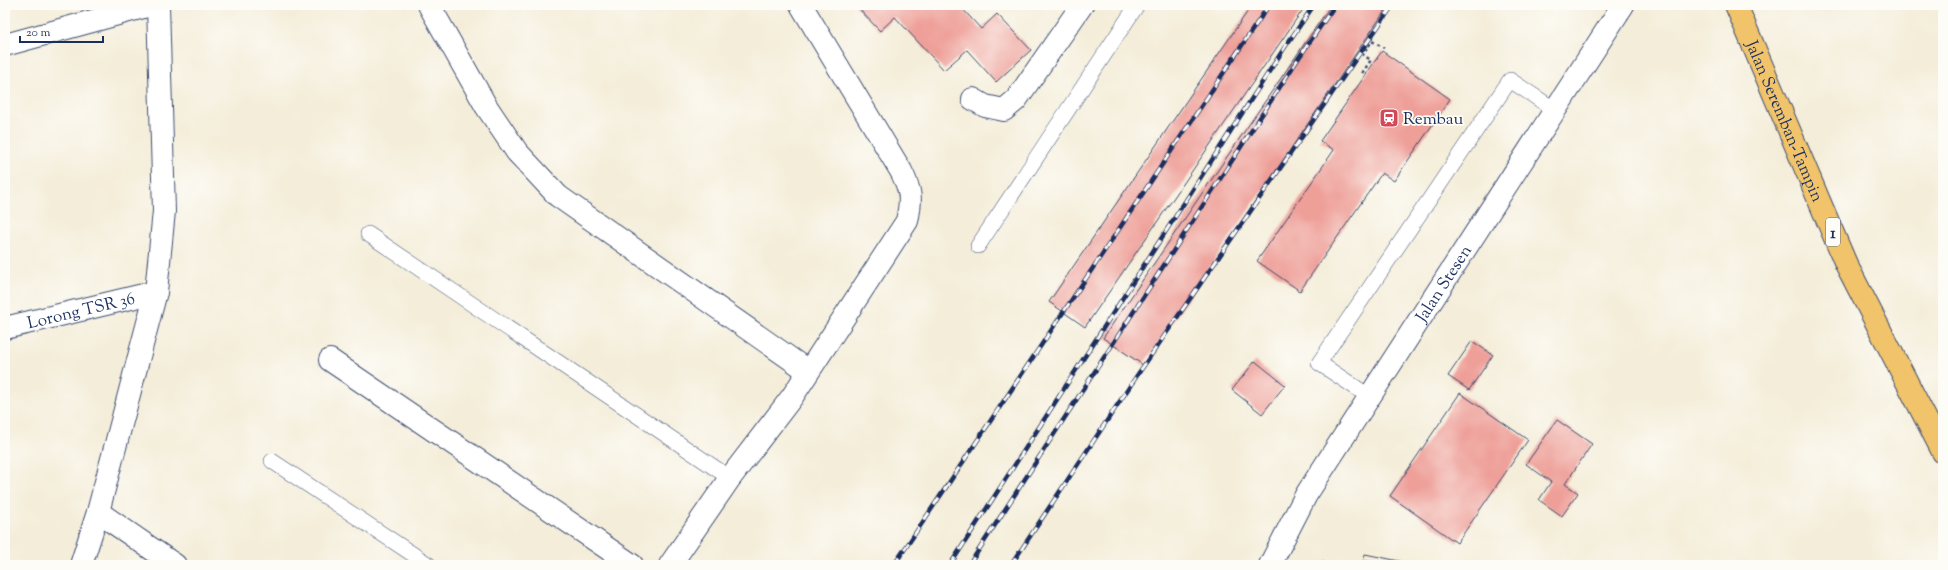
<svg xmlns="http://www.w3.org/2000/svg" width="1948" height="570" font-family="'Sorts Mill Goudy',serif">
<rect width="100%" height="100%" fill="#fdfcf7"/>
<filter id="ink" filterUnits="userSpaceOnUse"><feTurbulence type="fractalNoise" baseFrequency=".025" numOctaves="2"/><feDisplacementMap in="SourceGraphic" scale="8" xChannelSelector="R" yChannelSelector="G"/><feConvolveMatrix kernelMatrix="1 2 1 2 8 2 1 2 1" color-interpolation-filters="sRGB"/></filter>
<filter id="wash" filterUnits="userSpaceOnUse"><feTurbulence type="fractalNoise" baseFrequency=".012" numOctaves="4" result="noise"/><feDisplacementMap in="SourceGraphic" scale="16" xChannelSelector="R" yChannelSelector="G"/><feGaussianBlur stdDeviation="0.9" result="paint"/><feColorMatrix in="noise" values="0 0 0 0 0 0 0 0 0 0 0 0 0 0 0 0 0 1.4 0 .05"/><feComposite in="paint" operator="in"/></filter>
<g filter="url(#wash)">
<rect width="100%" height="100%" fill="#f4edd9"/>
<g id="blocks">
<path fill="#ee9f98" d="M855,5h104l22,24 16,-15 34,36 -35,32 -29,-32 -23,20 -49,-53 -15,14z
M1252,5h54l-221,322 -36,-25z
M1331,5h58l-246,360 -40,-27z
M1382,51l68,48 -56,82 -12,-8 -82,118 -43,-30 77,-111 -14,-9z
M1472,341l21,14 -24,35 -21,-14z
M1255,361l30,24 -23,29 -30,-24z
M1460,393l68,47 -71,103 -67,-47z
M1557,420l35,24 -27,40 13,9 -16,23 -23,-16 12,-18 -25,-18z
M1365,554l49,10v1h-52z
M1322,562l12,2v1h-13z"/>
</g>
</g>
<g filter="url(#ink)">
<use href="#blocks" fill-opacity="0" stroke="#3c4c70" stroke-width="1"/>
<g fill="none" stroke-linecap="round" stroke-linejoin="round">
<g stroke="#3c4c70" stroke-width="16">
<path id="service" d="M368,234l362,244
M978,246l159,-241
M1370,397l-51,-34 191,-283 45,30
M272,461l157,104"/>
</g>
<g stroke="#3c4c70" stroke-width="24">
<g id="minor">
<path d="M429,5l57,101 31,46 41,44 250,175"/>
<path d="M5,45l146,-40"/>
<path d="M973,99l12,7 19,4 12,-10 66,-95"/>
<path id="s1" d="M5,328l151,-36"/>
<path d="M330,360l302,205"/>
<path d="M98,512l77,53"/>
<path d="M81,565l17,-53 58,-220 8,-81 -6,-206"/>
<path d="M670,565l60,-87 62,-81 115,-176c5,-23 4,-30 -6,-50l-100,-166"/>
<path id="s2" d="M1270,565l36,-70 317,-490"/>
</g>
</g>
<g stroke="#3c4c70" stroke-width="24">
<g id="trunk">
<path id="s3" d="M1736,5l110,259 97,188"/>
</g>
</g>
<path stroke="#3c4c70" stroke-width="2.5" stroke-dasharray="3 3" stroke-linecap="butt" d="M1362,73l9,-13 -8,-5 9,-14 12,7"/>
<use href="#service" stroke="#fff" stroke-width="15"/>
<use href="#minor" stroke="#fff" stroke-width="22"/>
<use href="#trunk" stroke="#f1c36a" stroke-width="22"/>
<g stroke="#1b2f5e" stroke-width="4.5">
<path id="rail" d="M894,565l375,-560
M950,565l335,-518 29,-42
M969,565l329,-506 37,-54
M1011,565l127,-191 255,-369"/>
</g>
<use href="#rail" stroke="#fdfcf7" stroke-width="3" stroke-dasharray="9" stroke-linecap="butt"/>
</g>
</g>
<defs>
<g id="station-square" transform="scale(1)"><rect x="-9" y="-9" width="18" height="18" rx="4" fill="#d1495b" stroke="#fdfcf7"/><path d="M-3-6H3Q5-6 5-4V2Q5 4 3 4L4.5 6H3L1.5 4h-3L-3 6H-4.5L-3 4Q-5 4-5 2V-4Q-5-6-3-6ZM-3.5-4v3h7v-3ZM-3.5 1v1.5H-2V1ZM2 1v1.5H3.5V1Z" fill="#fff"/></g>
</defs>
<g fill-rule="evenodd">
<use href="#station-square" x="1389" y="118"/>
</g>
<g text-anchor="middle" stroke-width="3.5" stroke-linejoin="round" paint-order="stroke">
<rect fill="#fdfcf7" stroke="#5f6c8c" stroke-width="1" x="1826" y="218" width="14" height="28" rx="3"/>
<g font-size="16" font-weight="bold" fill="#1b2f5e">
<text x="1833" y="238">1</text>
</g>
<g font-size="17" fill="#1b2f5e" stroke="#fdfcf7" text-anchor="start">
<text x="1403" y="124">Rembau</text>
</g>
<g font-size="17" fill="#1b2f5e" stroke="#fdfcf7">
<text dy="6" stroke="none"><textPath href="#s3" startOffset="126">Jalan Seremban-Tampin</textPath></text>
<text dy="6" stroke="none"><textPath href="#s2" startOffset="331">Jalan Stesen</textPath></text>
<text dy="6" stroke="none"><textPath href="#s1" startOffset="78">Lorong TSR 36</textPath></text>
</g>
</g>
<rect width="1948" height="570" fill="none" stroke="#fdfcf7" stroke-width="20"/>
<path d="M20 36v6h83v-6" fill="none" stroke="#1b2f5e" stroke-width="2"/>
<text x="26" y="36" font-size="12" fill="#1b2f5e" stroke="#fdfcf7" stroke-width="3" paint-order="stroke">20 m</text>
</svg>
